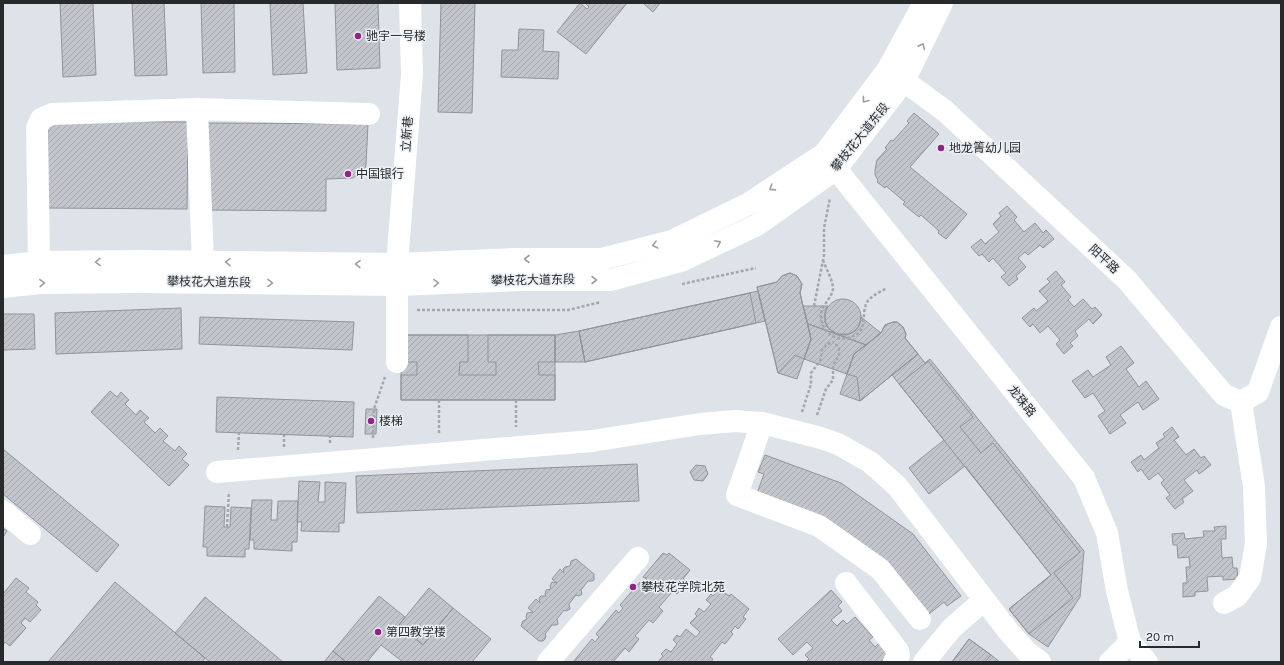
<svg xmlns="http://www.w3.org/2000/svg" width="1284" height="665" font-family="Karla,'Noto Sans SC',sans-serif">
<defs>
<pattern id="building-hatch" width="6" height="6" patternUnits="userSpaceOnUse"><rect width="6" height="6" fill="#c2c6cc"/><path d="M-1 1l2-2M0 6l6-6M5 7l2-2" fill="none" stroke="#a7aaaf"/></pattern>
</defs>
<rect width="100%" height="100%" fill="#dde3e8"/>
<path fill="url(#building-hatch)" stroke="#91949a" d="M60,3h33l3,72 -33,2z
M132,3h32l3,72 -32,1z
M201,3h33l1,69 -32,1z
M270,3h33l4,70 -34,2z
M335,3h43l2,65 -43,2z
M441,3h34l-3,110 -34,-1z
M580,3l7,6 2,-2 -4,-4h42l-41,51 -29,-22z
M643,3h17l-7,9z
M519,29l25,1 -1,21 16,1 -1,27 -57,-2 1,-27h16z
M914,113l25,21 -29,33 57,47 -21,25 -8,-6 1,-2 -18,-16 -2,2 -16,-13 2,-2 -19,-16 -1,2 -8,-6 1,-2 -3,-5v-5l2,-10 10,-11 -2,-1 6,-8 2,1 16,-18 -2,-2z
M48,121l140,1 -1,87 -140,-1z
M207,123l161,1 -2,41 -2,6 -11,7 -27,1v32l-120,-1z
M1007,206l10,11 -3,3 10,12 11,-9 8,10 3,-3 8,9 -11,9 -3,-3 -12,10 -3,-3 -7,6 8,9 -10,9 2,3 -9,7 -8,-9 5,-4 -13,-15 -4,4 -7,-8 -3,2 -8,-9 10,-8 4,5 14,-12 -6,-8 8,-8 -2,-3z
M1056,271l9,11 -4,3 10,12 -3,3 6,7 9,-8 9,10 3,-2 7,8 -9,9 -4,-5 -14,12 3,5 -8,7 3,3 -9,8 -8,-10 4,-4 -12,-14 -8,7 -7,-9 -3,3 -8,-9 12,-10 2,3 12,-10 -9,-10 11,-9 -3,-3z
M790,273l7,3 5,8 -2,9 11,46 -7,20 -9,-4 -17,18 -21,-86 20,-5 5,-6z
M790,273l7,3 5,8 -2,9 11,46 -14,40 -19,-6 -21,-86 20,-5 5,-6z
M758,291l7,30 -180,41 -6,-31z
M750,293l6,30 -171,39 -6,-31z
M825 317a18 18 0 1 1 36 0a18 18 0 1 1-36 0Z
M803,306h25l-3,5v11l2,5 10,7 -29,-10z
M181,308l1,41 -126,5 -1,-41z
M3,314h31l1,35 -32,1z
M200,317l154,5 -2,28 -153,-6z
M861,317l20,16 -15,12 -29,-11h12l6,-3 4,-5z
M893,322h4l6,5 3,7 -1,4 13,16 -58,47 -3,-24 -10,-3 7,-20 27,-21 4,-8z
M893,322h4l6,5 3,7 -1,4 13,16 -58,47 -20,-7 14,-40 27,-21 4,-8z
M808,324l58,21 -12,9 -7,20 -43,-15 7,-20z
M579,331l6,31h-30v-27z
M401,335h67v27h-8l-1,13h37v-13h-8v-27h67v27h-17l1,13h16v25h-154v-25h16v-13h-16z
M401,335h154v65h-154z
M1121,346l13,17 -8,6 13,18 7,-6 13,18 -16,11 -5,-8 -18,13 6,8 -16,11 -12,-18 7,-5 -12,-18 -8,5 -13,-17 16,-11 5,7 18,-12 -5,-8z
M918,354l7,9 5,-4 154,192 -4,46 -32,50 -19,-13 -20,-25 42,-34 -159,-200z
M928,361l45,56 -13,10 21,26 12,-10 87,109 -26,21 19,25 -44,36 -20,-25 42,-34 -86,-109 -36,28 -20,-26 35,-28 -45,-56z
M110,391l7,6 4,-5 8,8 -4,4 11,11 4,-5 9,8 -5,4 11,11 5,-5 8,8 -5,5 12,10 4,-5 8,8 -5,5 7,6 -20,21 -78,-74z
M217,397l137,5 -1,35 -137,-5z
M366,409h11l-1,25h-11z
M1172,427l7,10 -5,3 12,15 8,-6 7,9 3,-2 7,9 -12,9 -2,-4 -13,10 9,11 -11,8 2,3 -9,7 -9,-11 4,-3 -9,-12 3,-3 -6,-7 -9,7 -8,-11 -3,3 -7,-10 10,-7 3,5 15,-12 -3,-5 9,-6 -2,-3z
M3,449l116,96 -22,27 -94,-78z
M765,455l76,28 72,51 48,62 -14,10 -3,-4 -19,15 -104,-98 -65,-23 8,-22 -6,-2z
M637,464l2,37 -282,12 -1,-37z
M696,465l9,1 3,8 -5,7 -9,-1 -4,-8z
M299,481l21,1 -2,20h7v-20l21,1 -2,40h-5v9l-38,-1 1,-9h-5z
M252,500h20l-1,20h6l1,-19h20l-1,41h-5v9l-38,-2v-9h-4z
M205,506l20,1 -1,20h6l1,-20 20,1 -2,41h-4v8l-38,-1v-9h-4z
M1226,526v13h-5l1,19 10,-1 1,11h4l1,11 -15,1v-4l-16,1 1,14 -13,1v4l-12,1v-14h4l-1,-16h4l-1,-10 -11,1 -1,-13h-4l-1,-11 12,-1 1,6 19,-2 -1,-6h12l-1,-4z
M3,528l4,3 -4,6z
M663,553l4,2 2,-2 21,17 -7,9 4,3 -10,12 -4,-3 -14,16 4,4 -10,12 -4,-3 -14,16 4,3 -10,13 -4,-4 -12,14h-40l19,-23 3,3 4,-5 -3,-3 20,-24 3,3 4,-5 -3,-3 20,-23 3,2 4,-5 -4,-2z
M576,559l18,15v6l-2,1h-4l-7,9 1,4 -3,2 -3,-1 -7,9 1,5 -4,2 -2,-1 -7,9 1,5 -2,1h-4l-7,9 1,2 -1,3 -2,2h-4l-18,-15 2,-5 4,-2 -1,-2 1,-4 6,-1 -5,-4 8,-9 4,4 -1,-5 2,-2h5l-1,-2 1,-4 5,-1 -1,-3 2,-4 5,1 -5,-4 8,-10 4,4 -1,-4 2,-2 5,-1 1,-5z
M16,578l13,10 -3,4 12,10 -2,3 5,5 -11,12 -5,-4 -4,5 5,5 -16,18 -5,-4 -2,3v-51z
M115,582l90,76 -3,4h-154z
M429,588l24,20 -30,37 -24,-20z
M719,589l10,7 2,-2 18,15 -6,8 3,2 -8,10 -3,-3 -4,6 2,2 -8,10 -3,-2 -12,15 3,2 -2,3h-53l5,-6 -2,-2 5,-5 5,3 6,-8 -4,-4 4,-5 3,2 6,-8 10,8 4,-5 -10,-9 7,-7 -2,-2 4,-6 5,4 7,-8 -5,-4 5,-6 2,2z
M831,590l11,12 -4,4 4,5 -11,9 6,6 6,-6 4,4 8,-7 18,20 -4,3 6,7 4,-4 14,15 -4,4h-83l3,-3 -4,-4 8,-7 -6,-6 -14,13 -15,-16z
M379,596l26,21 -6,8 24,20 30,-37 38,31 -19,23h-69l-22,-17 -14,17h-21l-13,-11z
M205,597l78,65h-73l-35,-29z
M969,639l22,16 -6,7h-33z
M969,639l22,16 9,7h-48z
M333,651l13,11h-22z"/>
<g fill="none" stroke-linecap="round" stroke-linejoin="round">
<path stroke="#a2a7ab" stroke-width="2.5" stroke-dasharray="3 2" stroke-linecap="butt" d="M823,260c3,9 10,20 10,29 -1,6 -4,9 -7,14 -8,9 -6,22 2,30 6,5 13,7 20,5 22,-5 12,-23 19,-36 4,-6 13,-10 20,-14
M682,284l74,-16
M814,306l10,-51v-27l6,-30
M417,310h151l33,-8
M516,400v27
M802,412l9,-28v-11l9,-12 2,-11 5,-6 7,-2
M817,415l9,-26 7,-9v-15l6,-9v-8l-5,-6
M439,433v-33
M373,438l1,-29 11,-32
M330,443v-7
M284,447v-12
M238,450l1,-17
M227,527l2,-35"/>
<path stroke="#fff" stroke-width="22" d="M889,70l56,41 182,169 97,115 17,7 17,-10 23,-65
M197,109l6,153
M836,169l248,309 23,55 10,58 13,51 17,20
M39,262l-2,-134 4,-9 11,-5 145,-5 172,5
M397,362v-98l15,-190 -2,-71
M762,423l-25,72 82,31 61,43 40,50
M217,472l375,-31 108,-17 35,-3 27,2 59,15 17,6 32,18 27,24 112,146 18,20 13,10
M3,511l27,23
M846,583l52,68 1,4 -5,7
M1224,603l13,-7 13,-18 6,-34 -2,-57 -13,-85
M548,662l90,-104
M924,662l28,-34 32,-28
M1110,662l20,-20"/>
<path stroke="#fff" stroke-width="22" d="M3,266l36,-4 99,-1 259,3 117,-5h88l70,-18 76,-37 76,-50 64,-85 36,-66
M3,287l37,-4 98,-1 259,3 125,-5h89l70,-19 76,-36 79,-56 68,-88 38,-78"/>
</g>
<defs><path id="oneway-chevron" d="M-2-3.5L2.5 0L-2 3.5" fill="none" stroke-width="1.6" stroke-linecap="round" stroke-linejoin="round"/></defs>
<g stroke="#9e9fa0">
<use href="#oneway-chevron" transform="translate(922 46) rotate(-64)"/>
<use href="#oneway-chevron" transform="translate(865 100) rotate(127)"/>
<use href="#oneway-chevron" transform="translate(772 188) rotate(147)"/>
<use href="#oneway-chevron" transform="translate(718 243) rotate(-26)"/>
<use href="#oneway-chevron" transform="translate(655 245) rotate(166)"/>
<use href="#oneway-chevron" transform="translate(527 259) rotate(180)"/>
<use href="#oneway-chevron" transform="translate(98 262) rotate(179)"/>
<use href="#oneway-chevron" transform="translate(228 262) rotate(-179)"/>
<use href="#oneway-chevron" transform="translate(358 264) rotate(-179)"/>
<use href="#oneway-chevron" transform="translate(594 280)"/>
<use href="#oneway-chevron" transform="translate(42 283) rotate(-2)"/>
<use href="#oneway-chevron" transform="translate(270 283) rotate(1)"/>
<use href="#oneway-chevron" transform="translate(436 283) rotate(-2)"/>
</g>
<g fill="#922384" stroke="#ebf0f5" stroke-width="1.5">
<circle cx="358" cy="36" r="4"/>
<circle cx="941" cy="148" r="4"/>
<circle cx="348" cy="174" r="4"/>
<circle cx="371" cy="421" r="4"/>
<circle cx="633" cy="587" r="4"/>
<circle cx="378" cy="632" r="4"/>
</g>
<g text-anchor="middle" stroke-width="3" stroke-linejoin="round" paint-order="stroke">
<g font-size="12" fill="#27292b" stroke="#ebf0f5" text-anchor="start">
<text x="366" y="40">驰宇一号楼</text>
<text x="949" y="152">地龙箐幼儿园</text>
<text x="356" y="178">中国银行</text>
<text x="379" y="425">楼梯</text>
<text x="641" y="591">攀枝花学院北苑</text>
<text x="386" y="636">第四教学楼</text>
</g>
<g font-size="12" fill="#27292b" stroke="#ebf0f5">
<text transform="translate(407 134) rotate(-86)" y="4">立新巷</text>
<text transform="translate(860 137) rotate(-51)" y="4">攀枝花大道东段</text>
<text transform="translate(1104 259) rotate(43)" y="4">阳平路</text>
<text transform="translate(533 280) rotate(-1)" y="4">攀枝花大道东段</text>
<text transform="translate(209 282) rotate(1)" y="4">攀枝花大道东段</text>
<text transform="translate(1022 401) rotate(51)" y="4">龙珠路</text>
</g>
</g>
<rect width="1284" height="665" fill="none" stroke="#27292b" stroke-width="8"/>
<path d="M1140 641v6h59v-6" fill="none" stroke="#27292b" stroke-width="2"/>
<text x="1146" y="641" font-size="12" fill="#27292b" stroke="#ebf0f5" stroke-width="3" paint-order="stroke">20 m</text>
</svg>
